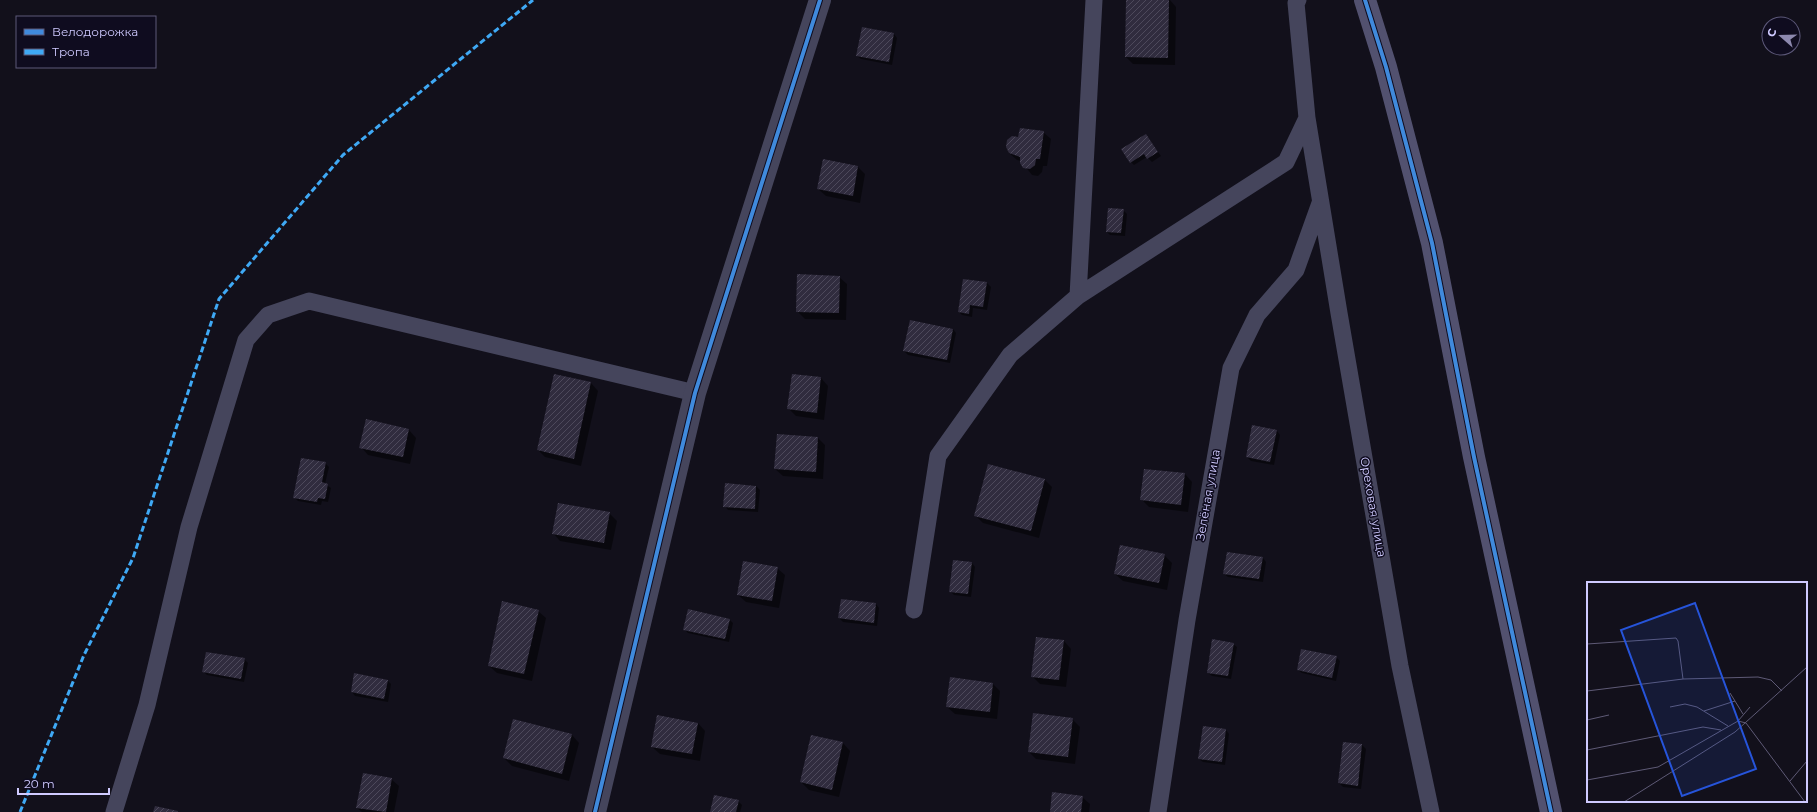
<svg xmlns="http://www.w3.org/2000/svg" width="1817" height="812" font-family="Montserrat,sans-serif">
<defs>
<pattern id="building-hatch" width="6" height="6" patternUnits="userSpaceOnUse"><rect width="6" height="6" fill="#302c3e"/><path d="M-1 1l2-2M0 6l6-6M5 7l2-2" fill="none" stroke="#4d495b"/></pattern>
</defs>
<rect width="100%" height="100%" fill="#12101b"/>
<path fill="#0007" d="M1127,0h43l6,7 -1,58 -42,-1 -7,-7z
M894,34l3,4 -5,27 -31,-6 -4,-3z
M1043,132l8,7 -4,27h-4l-1,6 -4,4 -6,-1 -11,-14 -4,-1 -8,-7z
M1146,135l15,21 -9,6 -5,-5 -13,8 -3,-3z
M858,167l7,7 -5,29 -34,-7 -8,-7z
M1123,210l4,4 -2,22 -15,-1 -3,-3z
M839,277l8,7 -1,36 -41,-1 -8,-8z
M964,280l23,3 4,4 -4,23 -14,-2 -1,9 -10,-2 -3,-3z
M953,329l3,4 -6,30 -42,-8 -4,-4z
M555,375l36,8 7,8 -17,75 -36,-9 -7,-7z
M821,378l7,8 -4,34 -28,-4 -7,-7z
M409,430l7,8 -6,26 -42,-9 -7,-8z
M1277,431l3,4 -6,30 -23,-4 -4,-4z
M818,438l7,7 -2,34 -40,-3 -8,-7z
M325,463l4,4 -4,17 6,4 -3,14 -6,-1 -1,4 -23,-4 -4,-4z
M989,465l56,15 7,7 -13,51 -56,-15 -7,-7z
M1185,474l7,8 -4,30 -39,-5 -8,-8z
M726,484l30,2 4,4 -2,22 -30,-2 -3,-4z
M609,513l8,8 -6,29 -51,-9 -7,-8z
M1164,555l8,8 -5,27 -44,-9 -8,-7z
M1263,558l3,4 -3,20 -35,-5 -4,-3z
M972,563l3,4 -4,30 -17,-2 -4,-4z
M777,568l8,7 -6,33 -33,-6 -8,-7z
M876,604l3,4 -2,18 -34,-4 -4,-4z
M538,611l8,7 -14,63 -35,-8 -8,-7z
M730,620l3,3 -4,19 -41,-9 -4,-4z
M1064,641l7,8 -5,38 -26,-3 -8,-8z
M1233,644l4,3 -6,32 -19,-3 -4,-3z
M1336,657l4,4 -4,20 -34,-8 -4,-3z
M244,659l4,4 -4,19 -37,-7 -3,-3z
M387,680l4,4 -3,18 -33,-6 -3,-4z
M993,684l7,7 -3,28 -42,-5 -8,-7z
M1072,719l8,8 -5,37 -39,-5 -7,-7z
M514,720l58,15 7,8 -10,38 -57,-15 -8,-8z
M698,723l7,8 -5,30 -40,-7 -8,-7z
M1226,730l3,4 -4,31 -22,-3 -4,-3z
M843,743l7,8 -11,46 -30,-7 -8,-8z
M1344,743l18,2 4,4 -5,40 -18,-2 -4,-4z
M391,779l8,7 -5,26h-32l-5,-4z
M1082,797l8,7 -1,8h-38z
M738,801l4,4 -2,7h-29z"/>
<path fill="url(#building-hatch)" d="M1126,0h43l-1,58 -43,-1z
M862,27l32,6 -5,29 -33,-6z
M1020,128l24,3 -4,28h-4l-1,6 -5,4 -7,-1 -3,-5v-6l-11,-4 -3,-6 1,-7 5,-4 6,1z
M1146,134l12,18 -11,7 -3,-5 -14,9 -9,-14z
M823,159l35,7 -5,30 -36,-7z
M1108,208l16,1 -3,24 -15,-1z
M797,274l43,2 -1,37 -43,-1z
M963,279l24,3 -4,25 -13,-2 -1,9 -11,-2z
M910,320l43,9 -6,31 -44,-9z
M554,374l37,8 -17,77 -37,-9z
M792,374l29,3 -4,36 -30,-4z
M366,419l43,10 -6,28 -44,-9z
M1252,425l25,5 -7,32 -24,-5z
M777,434l41,3 -2,35 -42,-3z
M301,458l25,4 -4,20 6,2 -3,15 -7,-1 -1,4 -24,-4z
M988,464l57,15 -14,52 -57,-15z
M1144,469l41,4 -4,32 -41,-5z
M725,483l31,3 -1,23 -32,-2z
M558,503l52,9 -6,31 -52,-9z
M1120,545l45,9 -6,29 -45,-9z
M1227,552l36,5 -4,22 -36,-5z
M953,560l19,2 -4,32 -19,-2z
M743,561l35,6 -6,34 -35,-6z
M841,599l35,4 -2,20 -36,-5z
M502,601l37,9 -15,64 -36,-8z
M688,609l42,10 -5,20 -42,-9z
M1036,637l28,3 -5,40 -28,-3z
M1212,639l22,4 -6,33 -21,-3z
M1301,649l36,7 -5,22 -35,-8z
M206,652l39,6 -4,21 -39,-7z
M354,673l34,7 -4,19 -33,-7z
M950,677l43,6 -3,29 -44,-5z
M1033,713l40,5 -5,39 -40,-5z
M657,715l41,8 -6,31 -41,-7z
M513,719l59,15 -10,40 -59,-16z
M1203,726l23,3 -4,33 -24,-3z
M811,735l32,7 -11,48 -32,-8z
M1343,742l19,2 -4,42 -20,-3z
M363,773l29,5 -6,34 -30,-4z
M1052,792l31,4 -2,16h-31z
M714,795l25,5 -3,12h-26z
M155,806l23,5v1h-25z"/>
<g fill="none" stroke-linecap="round" stroke-linejoin="round">
<path stroke="#45455c" stroke-width="17" d="M1298,0l-2,3 11,115 32,195 61,353 31,146
M1078,296l16,-296
M914,610l24,-154 72,-101 68,-59 208,-134 21,-44
M114,812l33,-107 42,-178 57,-187 22,-25 41,-14 386,92
M1158,812l29,-192 44,-252 26,-53 39,-45 24,-67"/>
<path stroke="#45455c" stroke-width="22" d="M595,812l100,-419 125,-393"/>
<path stroke="#52516f" stroke-width="22" d="M1365,0l21,67 46,176 42,214 77,355"/>
<path stroke="#3fa9f5" stroke-width="3" stroke-dasharray="6 3" stroke-linecap="butt" d="M20,812l64,-157 49,-97 86,-259 124,-144 190,-155"/>
<g stroke="#0f0c1f" stroke-width="6">
<path id="cycleway" d="M1365,0l21,67 46,176 42,214 77,355
M595,812l100,-419 125,-393"/>
</g>
<use href="#cycleway" stroke="#408adc" stroke-width="4"/>
</g>
<g text-anchor="middle" stroke-width="3" stroke-linejoin="round" paint-order="stroke">
<g font-size="12" fill="#cfcaff" stroke="#0f0c1f">
<text transform="translate(1208 495) rotate(-80)" y="4">Зелёная улица</text>
<text transform="translate(1373 507) rotate(80)" y="4">Ореховая улица</text>
</g>
</g>
<g transform="translate(1587 582)">
<rect width="220" height="220" fill="#12101b"/>
<path fill="none" stroke="#5e5a76" stroke-width="1" d="M0,62l89,-6 2,3 5,38M0,109l96,-12 75,-2 13,3 11,11M143,111l13,21M83,125l15,-3 12,3 31,19M117,129l31,-10M0,138l22,-5M151,139l12,-14M0,168l116,-23 18,3M0,198l71,-13 80,-46 8,2 59,79M203,199l17,-20M37,220l111,-70 72,-65"/>
<path fill="#2654da" fill-opacity="0.15" stroke="#2654da" stroke-width="2" d="M108,21l61,166 -74,27 -61,-166z"/>
<rect width="220" height="220" fill="none" stroke="#cfcaff" stroke-width="2"/>
</g>
<rect x="16" y="16" width="140" height="52" fill="#0f0c1f" stroke="#5c5879"/>
<rect x="24" y="29" width="20" height="6" fill="#408adc" stroke="#5c5879"/>
<text x="52" y="36" font-size="12" fill="#cfcaff">Велодорожка</text>
<rect x="24" y="49" width="20" height="6" fill="#3fa9f5" stroke="#5c5879"/>
<text x="52" y="56" font-size="12" fill="#cfcaff">Тропа</text>
<g transform="translate(1781 36) rotate(290)"><circle r="19" fill="#0f0c1f" stroke="#5c5879"/>
<path d="M0-3L7 15L0 10L-7 15Z" fill="#8d89af"/>
<text y="-6" font-size="11" font-weight="bold" text-anchor="middle" fill="#cfcaff">С</text>
</g>
<path d="M18 788v6h91v-6" fill="none" stroke="#cfcaff" stroke-width="2"/>
<text x="24" y="788" font-size="12" fill="#cfcaff" stroke="#0f0c1f" stroke-width="3" paint-order="stroke">20 m</text>
</svg>
